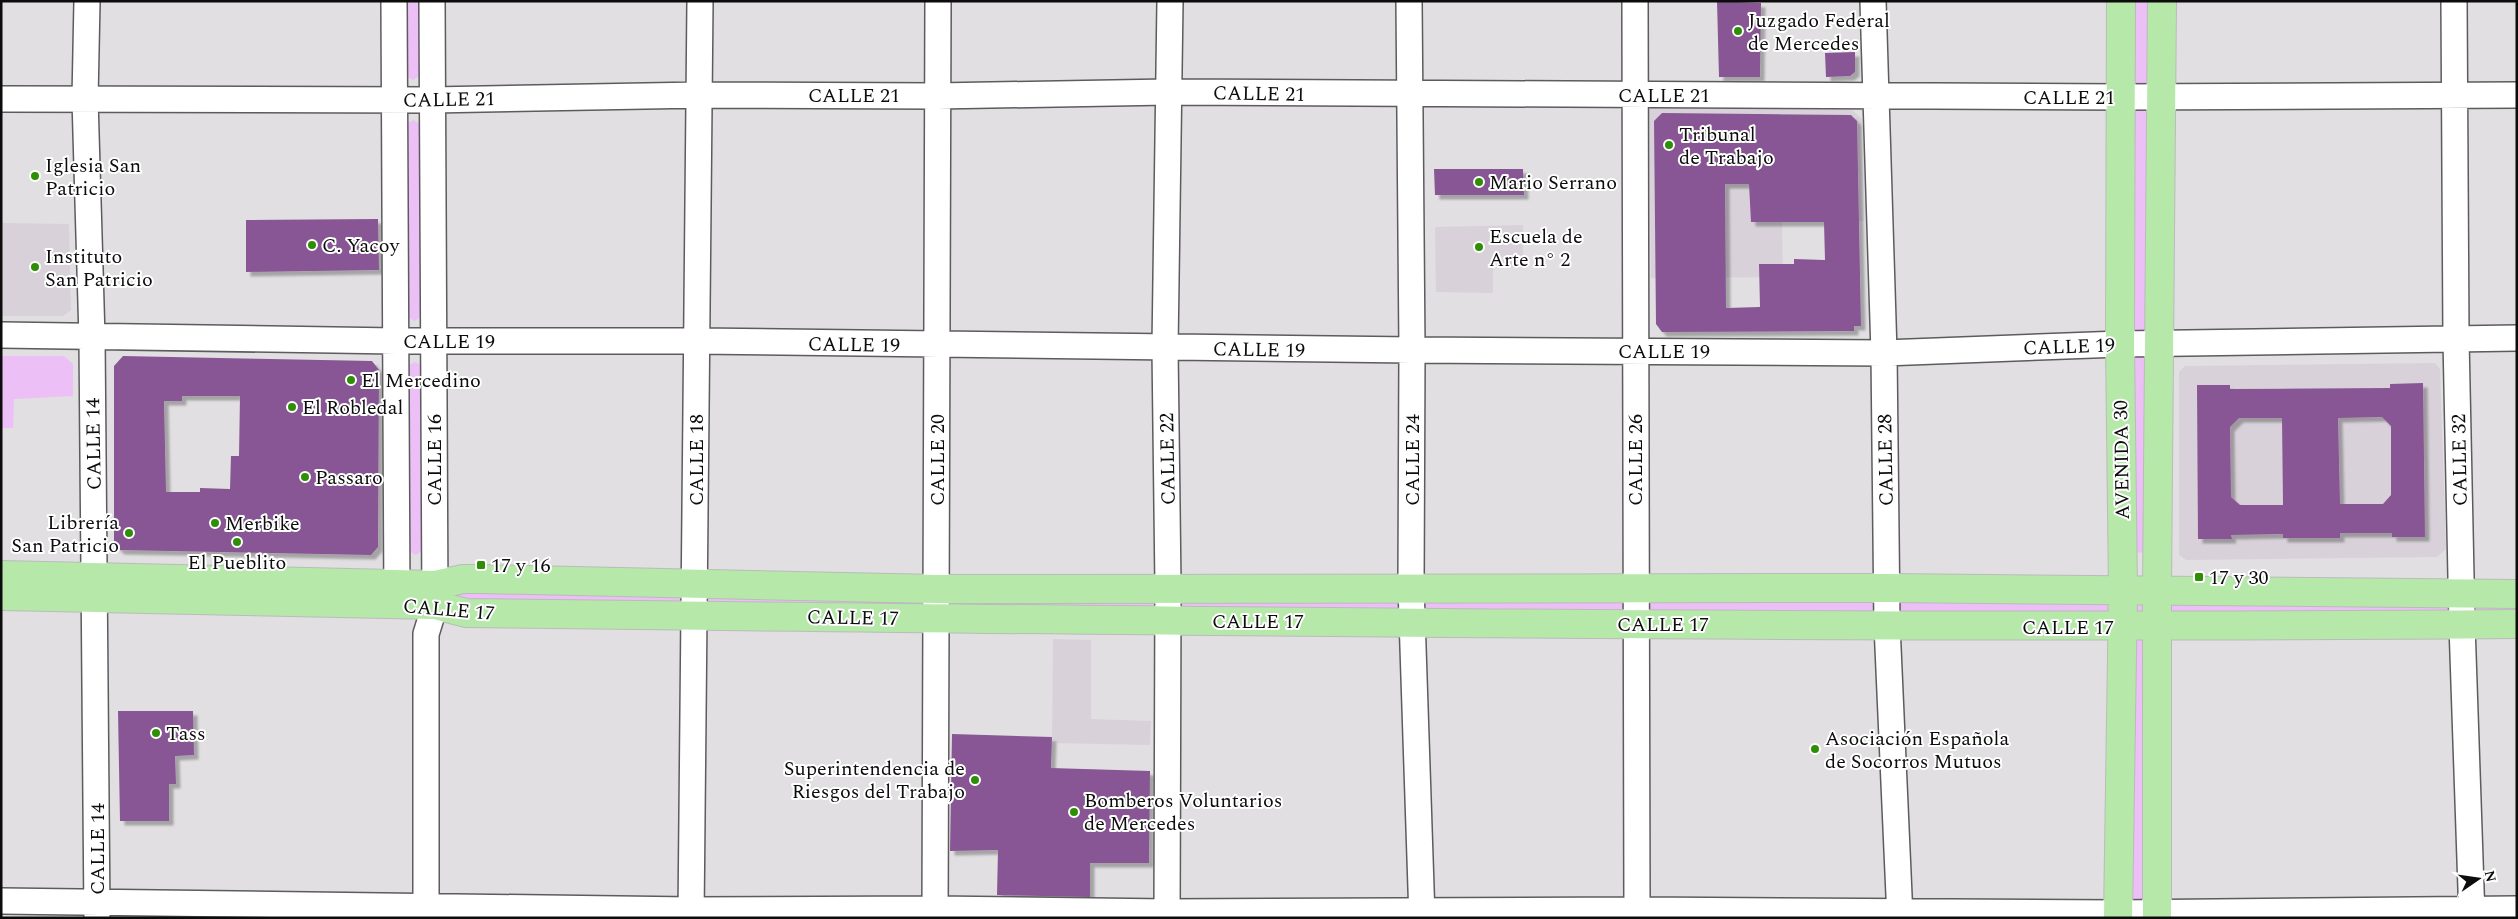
<svg xmlns="http://www.w3.org/2000/svg" width="2518" height="919" font-family="Spectral,serif">
<defs>
<filter id="shadow"><feDropShadow dx="4.5" dy="4.5" stdDeviation="1" flood-color="#0004"/></filter>
</defs>
<rect width="100%" height="100%" fill="#e1dfe1"/>
<path fill="#d8d1d9" d="M1649,108l203,2 10,9 2,102 -82,1 1,55 -132,1z
M1,223l68,1 2,86 -8,6h-62z
M1523,225v43h-30v25l-57,-1 -1,-65z
M2435,363l5,6 6,180 -9,8 -251,3 -7,-5v-183l6,-6z
M1053,639l38,1v79l60,2 -1,24 -98,-2z"/>
<path fill="#ecbff6" d="M403,1h20l-1,74 -9,5 -9,-5z
M2133,1h18l-2,551 -17,1z
M413,120l9,5 1,190 -8,6 -9,-5 -1,-191z
M1,356h63l9,8v32l-59,3 -1,29h-12z
M415,362l9,5v182l-8,6 -9,-5 -1,-183z
M447,591l2070,4v29l-2043,-19z
M2128,638l24,1v279h-23z"/>
<path fill="#885694" fill-rule="evenodd" filter="url(#shadow)" d="M1717,1l44,2 -1,74h-41z
M1855,52v20l-5,4 -24,1 -1,-24z
M1662,113l189,2 6,6 4,205h-7v5l-192,1 -6,-8 -2,-203zM1725,184h24l2,38h73l1,38 -31,-1v5h-35l1,43 -34,1z
M1434,169h89l1,26h-89z
M378,219l1,51 -133,2v-52z
M123,356l249,5 7,9 -1,177 -7,8 -251,-5 -6,-6v-178zM182,396h58l-1,60h-8l-1,33 -30,-1v4h-34l-2,-91h18z
M2423,383l2,154h-33v-4h-52v5h-57v-4l-52,1 1,4h-34l-1,-154h33v4l160,-1v-4zM2382,417l9,9v69l-8,9h-43l-2,-86zM2239,418h43l1,87h-43l-9,-8 -1,-70z
M118,711h75l1,44 -19,1 1,28h-7v37h-49z
M952,734l100,3 -1,31 99,3 -1,92h-59v34l-93,-2 1,-45 -48,1z"/>
<g fill="none" stroke-linecap="round" stroke-linejoin="round">
<g stroke="#5d5b5e" stroke-width="28">
<path id="minor" d="M87,1l-2,98 7,239 5,580
M394,1l3,603
M1409,1l3,349 -1,237 11,331
M1635,1l2,917
M1873,1l11,352 3,272 13,293
M2454,1l2,338 6,286 10,293
M1,99l431,1 268,-5 237,1 231,-4 954,5 395,-2
M1,335l395,6h301l715,9 472,3 236,-9 397,-6
M1,901l690,9 244,-1 232,3 470,-2 481,3 399,-4
M426,918v-284l9,-29 -3,-604
M691,918l9,-917
M935,918l3,-917
M1167,918l1,-331 -3,-239 5,-347"/>
</g>
<g stroke="#bbb" stroke-width="30">
<path id="major" d="M1,575l434,10 28,-6h17l458,10 949,-1 630,6
M1,596l434,9 31,8c683,8 1367,16 2051,11
M2118,918l5,-328 -3,-246 1,-343
M2157,918v-328l5,-589"/>
</g>
<use href="#minor" stroke="#fff" stroke-width="25"/>
<use href="#major" stroke="#b5e8a9" stroke-width="28"/>
</g>
<g fill="#2e8f06" stroke="#fff" stroke-width="2">
<circle cx="1738" cy="31" r="5"/>
<circle cx="1669" cy="145" r="5"/>
<circle cx="35" cy="176" r="5"/>
<circle cx="1479" cy="182" r="5"/>
<circle cx="312" cy="245" r="5"/>
<circle cx="1479" cy="247" r="5"/>
<circle cx="35" cy="267" r="5"/>
<circle cx="351" cy="380" r="5"/>
<circle cx="292" cy="407" r="5"/>
<circle cx="305" cy="477" r="5"/>
<circle cx="215" cy="523" r="5"/>
<circle cx="129" cy="533" r="5"/>
<circle cx="237" cy="542" r="5"/>
<rect x="476" y="560" width="10" height="10" rx="2.5"/>
<rect x="2194" y="572" width="10" height="10" rx="2.5"/>
<circle cx="156" cy="733" r="5"/>
<circle cx="1815" cy="749" r="5"/>
<circle cx="975" cy="780" r="5"/>
<circle cx="1074" cy="812" r="5"/>
</g>
<g text-anchor="middle" stroke-width="4" stroke-linejoin="round" paint-order="stroke">
<g font-size="20" fill="#0d0c0d" stroke="#fff" text-anchor="start">
<text x="1748" y="27">Juzgado Federal<tspan x="1748" dy="23">de Mercedes</tspan></text>
<text x="1679" y="141">Tribunal<tspan x="1679" dy="23">de Trabajo</tspan></text>
<text x="45" y="172">Iglesia San<tspan x="45" dy="23">Patricio</tspan></text>
<text x="1489" y="189">Mario Serrano</text>
<text x="1489" y="243">Escuela de<tspan x="1489" dy="23">Arte n° 2</tspan></text>
<text x="322" y="252">C. Yacoy</text>
<text x="45" y="263">Instituto<tspan x="45" dy="23">San Patricio</tspan></text>
<text x="361" y="387">El Mercedino</text>
<text x="302" y="414">El Robledal</text>
<text x="315" y="484">Passaro</text>
<text x="119" y="529" text-anchor="end">Librería<tspan x="119" dy="23">San Patricio</tspan></text>
<text x="225" y="530">Merbike</text>
<text x="237" y="569" text-anchor="middle">El Pueblito</text>
<text x="491" y="572">17 y 16</text>
<text x="2209" y="584">17 y 30</text>
<text x="166" y="740">Tass</text>
<text x="1825" y="745">Asociación Española<tspan x="1825" dy="23">de Socorros Mutuos</tspan></text>
<text x="965" y="775" text-anchor="end">Superintendencia de<tspan x="965" dy="23">Riesgos del Trabajo</tspan></text>
<text x="1084" y="807">Bomberos Voluntarios<tspan x="1084" dy="23">de Mercedes</tspan></text>
</g>
<g font-size="20" fill="#0d0c0d" stroke="#fff">
<text transform="translate(1259 93) rotate(1)" y="7">CALLE 21</text>
<text x="854" y="102">CALLE 21</text>
<text x="1664" y="102">CALLE 21</text>
<text x="2069" y="104">CALLE 21</text>
<text transform="translate(449 99) rotate(-1)" y="7">CALLE 21</text>
<text x="449" y="348">CALLE 19</text>
<text transform="translate(854 344) rotate(1)" y="7">CALLE 19</text>
<text transform="translate(2069 346) rotate(-2)" y="7">CALLE 19</text>
<text transform="translate(1259 349) rotate(1)" y="7">CALLE 19</text>
<text x="1664" y="358">CALLE 19</text>
<text transform="translate(93 444) rotate(-91)" y="7">CALLE 14</text>
<text transform="translate(1167 459) rotate(-91)" y="7">CALLE 22</text>
<text transform="translate(434 460) rotate(-90)" y="7">CALLE 16</text>
<text transform="translate(696 460) rotate(-90)" y="7">CALLE 18</text>
<text transform="translate(937 460) rotate(-90)" y="7">CALLE 20</text>
<text transform="translate(1412 460) rotate(-90)" y="7">CALLE 24</text>
<text transform="translate(1635 460) rotate(-90)" y="7">CALLE 26</text>
<text transform="translate(1885 460) rotate(-91)" y="7">CALLE 28</text>
<text transform="translate(2121 460) rotate(-91)" y="7">AVENIDA 30</text>
<text transform="translate(2459 460) rotate(-91)" y="7">CALLE 32</text>
<text transform="translate(449 609) rotate(5)" y="7">CALLE 17</text>
<text transform="translate(853 617) rotate(1)" y="7">CALLE 17</text>
<text x="1258" y="628">CALLE 17</text>
<text x="1663" y="631">CALLE 17</text>
<text x="2068" y="634">CALLE 17</text>
<text transform="translate(97 849) rotate(-90)" y="7">CALLE 14</text>
</g>
</g>
<rect width="2518" height="919" fill="none" stroke="#0d0c0d" stroke-width="5"/>
<g transform="translate(2478 879) rotate(77)" stroke="#ffffff" stroke-width="4" paint-order="stroke">
<path d="M0-4L9 19L0 12L-9 19Z" fill="#0d0c0d"/>
<text y="-8" font-size="14" font-weight="bold" text-anchor="middle" fill="#0d0c0d">N</text>
</g>
</svg>
